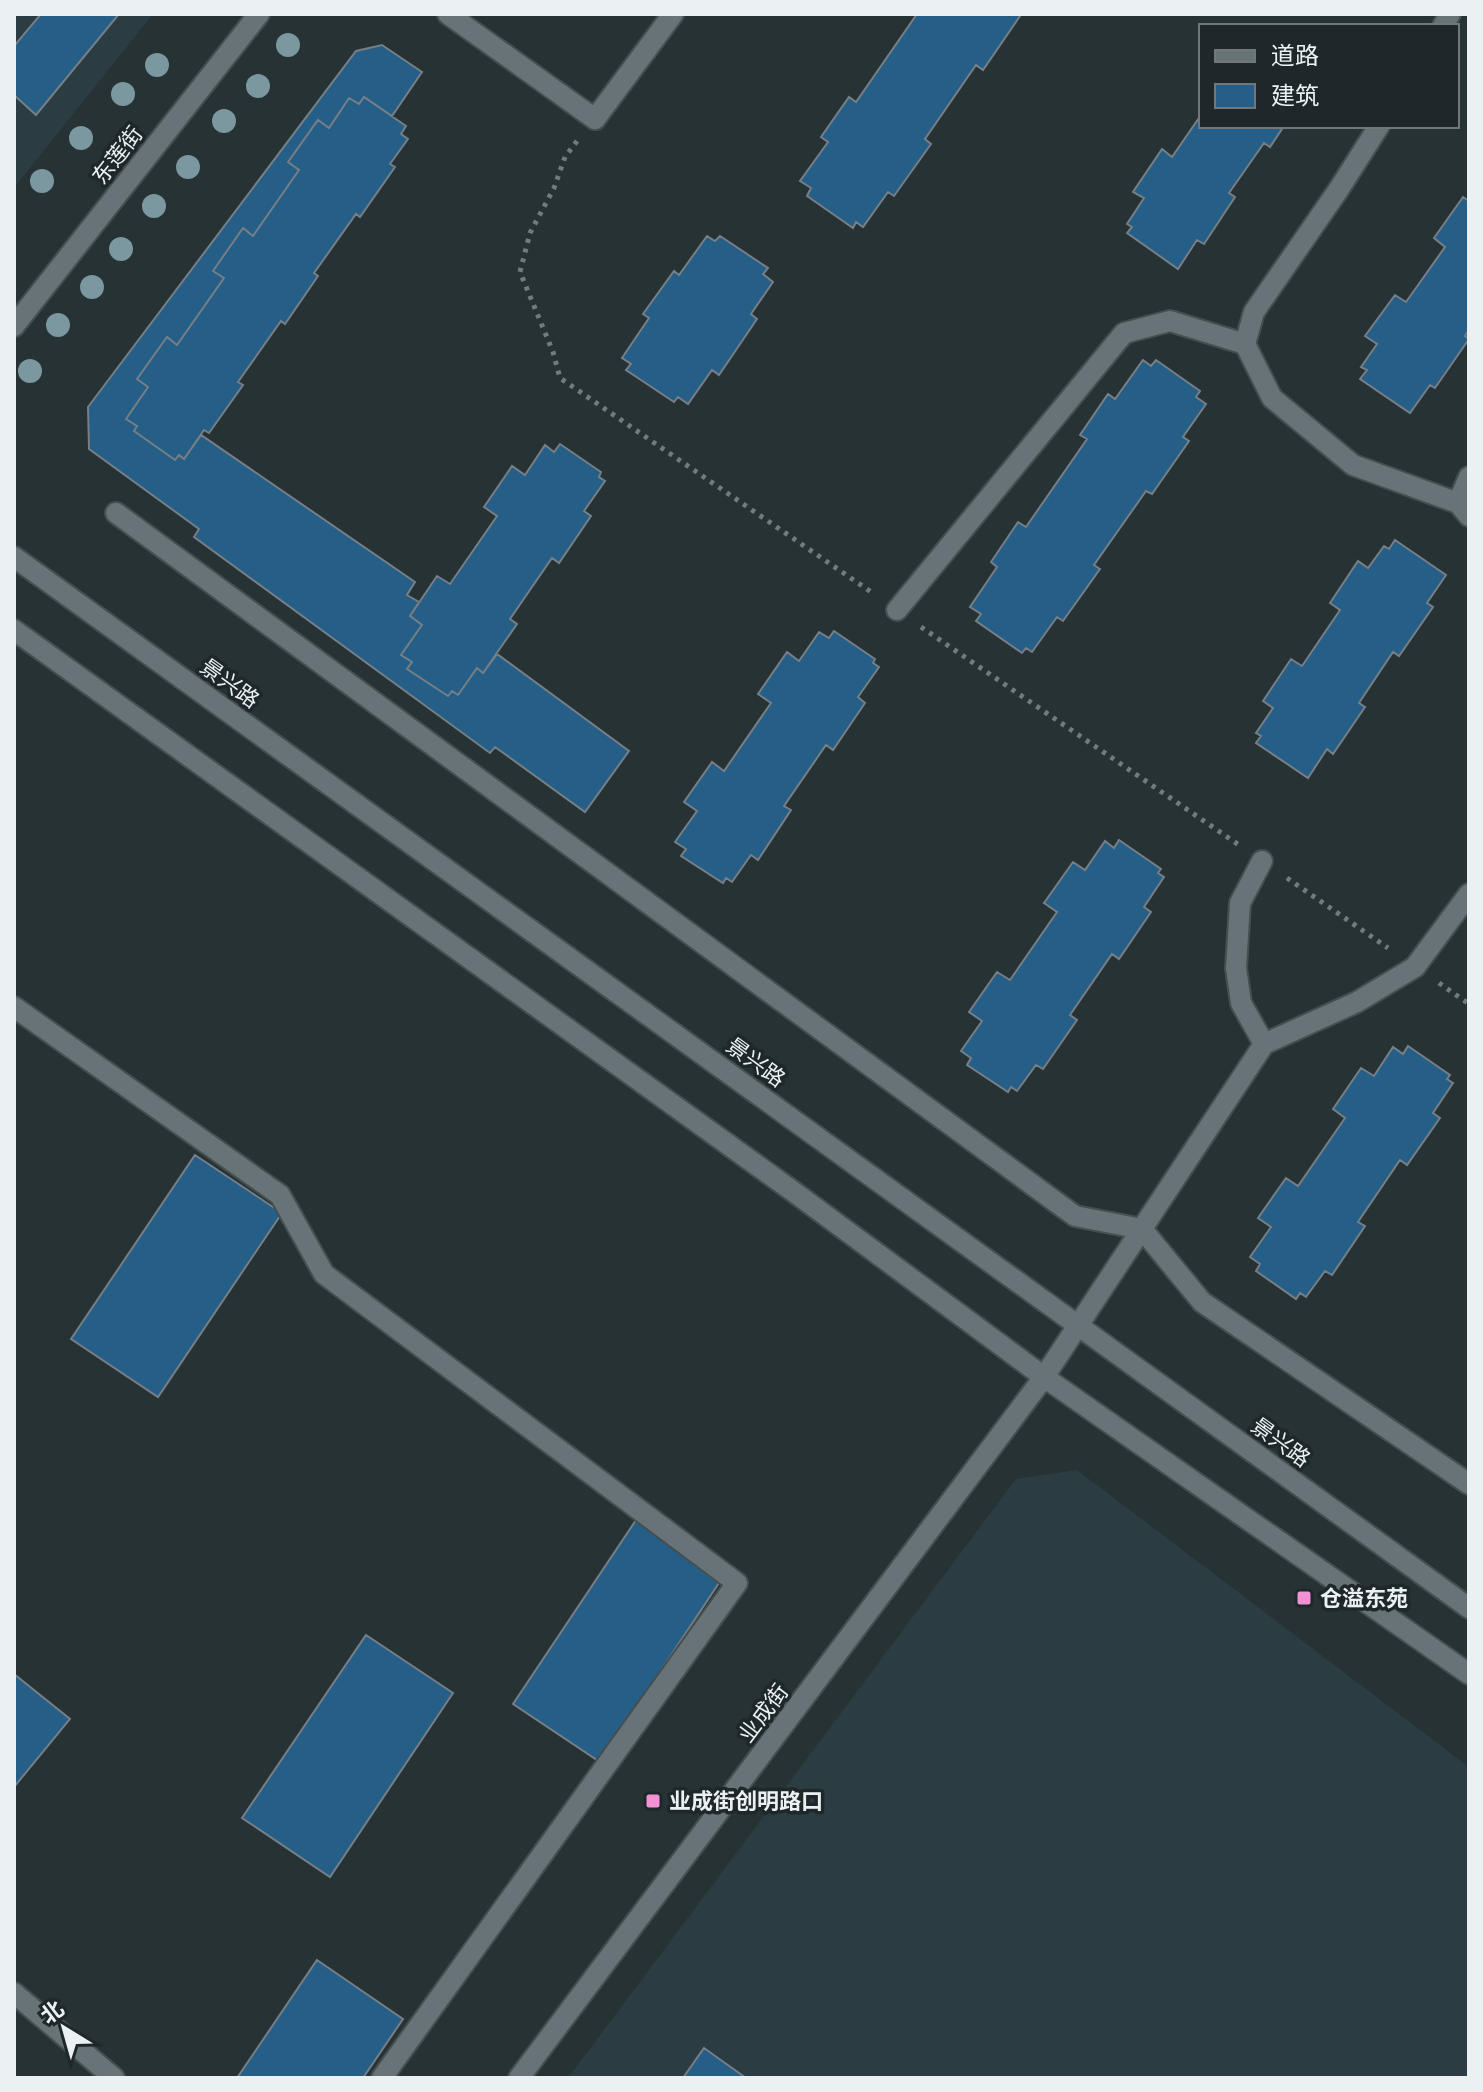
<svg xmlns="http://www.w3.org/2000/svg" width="1483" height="2092" font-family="Karla,'Noto Sans SC',sans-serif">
<rect width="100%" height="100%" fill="#273235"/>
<path fill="#2b3d42" d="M14,14h139l-139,174z
M1077,1470l392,297v311h-901l448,-599z"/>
<path fill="#255f87" stroke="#767e86" stroke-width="2" d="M41,14h78l-83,101 -22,-20v-49z
M917,14h100l3,2 -37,54 -7,-5 -51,74 6,5 -37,52 -6,-4 -25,35 -7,-5 -3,6 -46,-32 4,-8 -11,-7 28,-39 -7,-5 28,-40 7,5z
M382,45l40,27 -30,44 -28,-19 -5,7 -10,-6 -20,30 -11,-8 -30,42 11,8 -46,66 -10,-8 -30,43 11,7 -47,67 -10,-8 -30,42 11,8 -22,32 11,7 -3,5 41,29 4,-5 5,4 17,-24 214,147 -8,13 12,7 -9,14 12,9 -21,30 11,7 -5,7 41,27 4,-5 6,4 19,-27 6,5 14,-19 132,97 -44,61 -90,-65 -5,6 -296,-216 5,-8 -110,-80 -1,-42 268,-356z
M364,97l42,29 -5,8 7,5 -18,25 5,3 -35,50 -4,-3 -42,59 4,3 -33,48 -4,-3 -43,61 5,3 -34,48 -5,-3 -20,29 -5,-4 -4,5 -41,-29 3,-5 -11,-7 22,-32 -11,-8 30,-42 10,8 47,-67 -11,-7 30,-43 10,8 46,-66 -11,-8 30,-42 11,8 20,-30 10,6z
M1201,115v11h83l-14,21 -6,-4 -35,50 6,4 -31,47 -7,-4 -19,29 -51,-36 5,-6 -5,-3 17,-26 -11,-6 29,-43 10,8z
M1463,197l6,4v129l-4,6 4,3 -34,49 -5,-3 -20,28 -50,-34 7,-9 -6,-3 16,-23 -12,-8 30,-41 11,7 39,-55 -11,-9z
M707,236l8,5 5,-5 48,32 -5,6 10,8 -22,32 6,5 -38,56 -7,-5 -24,34 -10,-7 -4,5 -48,-32 5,-6 -9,-6 27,-40 -6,-4 31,-43 5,4z
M1143,360l8,6 5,-6 44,31 -4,6 10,7 -23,33 6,4 -37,53 -6,-3 -52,74 6,4 -37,52 -6,-4 -25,35 -6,-4 -4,5 -46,-32 5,-7 -11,-7 27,-40 -6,-5 27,-40 8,5 61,-88 -7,-4 28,-41 7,5z
M560,444l41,28 -2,5 6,4 -21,30 7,5 -32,47 -7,-5 -42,61 7,5 -34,49 -6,-5 -19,27 -6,-4 -4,5 -41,-27 5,-7 -11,-7 21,-30 -12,-9 27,-40 13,8 47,-68 -13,-9 28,-41 13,9 20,-30 9,7z
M1395,540l51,35 -19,28 6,4 -34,49 -6,-4 -34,51 6,4 -32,47 -6,-5 -19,29 -52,-35 5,-7 -5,-3 17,-25 -10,-7 28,-42 11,7 38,-56 -10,-7 28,-42 10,7 16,-22 5,3z
M834,631l41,28 -2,4 6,4 -21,30 7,6 -32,47 -7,-5 -42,61 7,4 -33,50 -7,-5 -19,27 -6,-4 -3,5 -42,-27 5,-7 -11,-7 22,-31 -13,-9 28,-40 12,9 47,-68 -13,-9 29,-42 12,9 20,-29 10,6z
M1119,840l42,29 -3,4 6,4 -20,30 7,5 -32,47 -7,-5 -42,61 7,5 -34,49 -7,-4 -19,26 -6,-4 -3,5 -41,-27 4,-7 -10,-7 21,-30 -13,-9 28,-40 13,8 47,-68 -13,-9 29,-41 12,8 20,-29 9,7z
M1408,1046l42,29 -3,4 6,4 -20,30 7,5 -33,47 -7,-5 -42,62 7,4 -33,49 -7,-4 -19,26 -6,-4 -4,6 -40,-28 4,-7 -10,-7 21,-30 -13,-9 28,-40 12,8 47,-68 -12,-9 28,-41 13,8 19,-29 10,7z
M195,1155l87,58 -124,184 -87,-58z
M636,1520l83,63 -119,179 -87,-58z
M366,1635l87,58 -123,184 -88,-59z
M14,1674l56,45 -56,68z
M317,1960l86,59 -40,59h-126z
M704,2048l42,30h-63z"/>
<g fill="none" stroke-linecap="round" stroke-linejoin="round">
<g stroke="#454e50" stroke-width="24">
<path id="service" d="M448,14l147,105
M116,513l959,703 67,13 60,73 267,182"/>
</g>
<g stroke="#454e50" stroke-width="24">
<path id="minor" d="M1443,26l7,-12
M595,119l78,-105
M1379,126l-40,63 -85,123 -9,32 27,54 81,67 105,38
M1469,477l-11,26 11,13
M897,610l227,-277 46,-12 75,23
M1262,861l-22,42 -4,65 5,35 23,41
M14,1007l266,188 44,79 413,309 -355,495
M1044,1377l220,-333 93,-42 58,-35 54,-73
M14,1993l100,85"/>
</g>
<g stroke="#454e50" stroke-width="24">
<path id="tertiary" d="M14,326l245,-312
M14,557l1455,1051
M14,630l780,562 250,185 425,297
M519,2078l525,-701"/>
</g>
<path stroke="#727b7e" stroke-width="5" stroke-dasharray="4 6" stroke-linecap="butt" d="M577,141l-12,16 -11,31 -24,45 -10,39 33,80 7,26 314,216
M921,627l318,218
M1287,878l101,70
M1439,983l30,21"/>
<use href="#service" stroke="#677377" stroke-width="20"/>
<use href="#minor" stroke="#677377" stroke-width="20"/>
<use href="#tertiary" stroke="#677377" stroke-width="20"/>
</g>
<g fill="#7b979f">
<circle cx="288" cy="45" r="12"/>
<circle cx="157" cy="65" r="12"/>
<circle cx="258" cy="86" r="12"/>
<circle cx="123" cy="94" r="12"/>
<circle cx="224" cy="121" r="12"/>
<circle cx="81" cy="138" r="12"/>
<circle cx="188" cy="167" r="12"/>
<circle cx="42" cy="181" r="12"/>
<circle cx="154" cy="206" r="12"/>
<circle cx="121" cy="249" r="12"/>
<circle cx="92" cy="287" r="12"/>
<circle cx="58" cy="325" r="12"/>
<circle cx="30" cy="371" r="12"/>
</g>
<g fill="#f391d5" stroke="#1e282b" stroke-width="3">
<rect x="1296" y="1590" width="16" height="16" rx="4"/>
<rect x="645" y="1793" width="16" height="16" rx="4"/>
</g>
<g text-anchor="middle" stroke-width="7" stroke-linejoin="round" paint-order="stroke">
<g font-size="22" fill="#ebf1f3" stroke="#1e282b">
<text transform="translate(117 155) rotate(-52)" y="8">东莲街</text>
<text transform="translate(230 683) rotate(36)" y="8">景兴路</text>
<text transform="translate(756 1062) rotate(36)" y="8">景兴路</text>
<text transform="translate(1281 1442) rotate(36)" y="8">景兴路</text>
<text transform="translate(763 1713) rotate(-53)" y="8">业成街</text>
</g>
<g font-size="22" font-weight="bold" fill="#ebf1f3" stroke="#1e282b" text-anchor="start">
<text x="1320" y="1606">仓溢东苑</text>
<text x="669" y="1809">业成街创明路口</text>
</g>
</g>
<rect width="1483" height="2092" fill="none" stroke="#ebf1f3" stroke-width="32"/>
<rect x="1199" y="24" width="260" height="104" fill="#1e282b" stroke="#70787b" stroke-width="2"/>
<rect x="1215" y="50" width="40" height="12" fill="#677377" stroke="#70787b" stroke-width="2"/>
<text x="1271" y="64" font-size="24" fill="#ebf1f3">道路</text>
<rect x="1215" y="84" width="40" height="24" fill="#255f87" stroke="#70787b" stroke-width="2"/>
<text x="1271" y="104" font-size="24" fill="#ebf1f3">建筑</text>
<g transform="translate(64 2028) rotate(323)" stroke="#1e282b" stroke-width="6" paint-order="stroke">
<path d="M0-6L14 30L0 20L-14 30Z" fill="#ebf1f3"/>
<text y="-12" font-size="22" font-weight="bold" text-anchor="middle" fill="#ebf1f3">北</text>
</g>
</svg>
